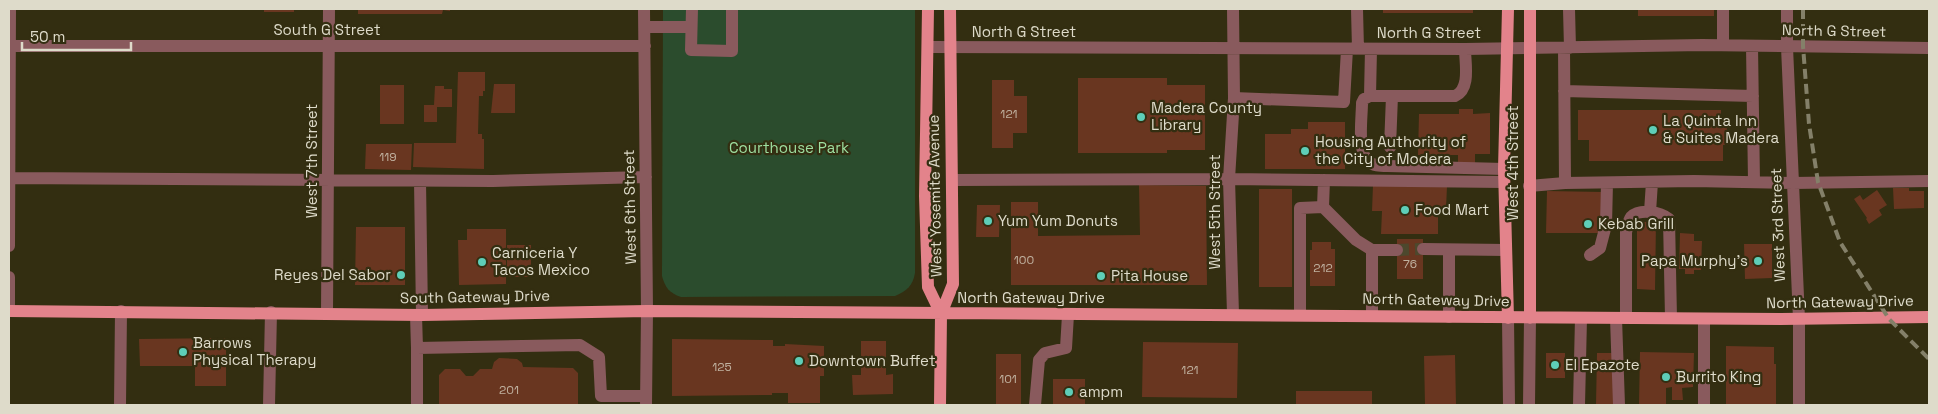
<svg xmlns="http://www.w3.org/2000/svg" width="1938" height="414" font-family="'Space Grotesk',sans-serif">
<rect width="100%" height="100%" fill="#332e11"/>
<path fill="#2b4c2d" d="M663,9h252v264c-2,12 -8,18 -20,23l-214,1c-12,-4 -16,-10 -19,-21z"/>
<path fill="#693620" d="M264,9h30v3h-30z
M358,9h92v2l-7,-1 -1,4h-84z
M1383,9h90v4h-90z
M1638,9h76v7h-76z
M458,72h27v19h-2v5h-4l-1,38h4v5h2v30l-71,-2 1,-24h42z
M1078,78h89v7h38v65h-38v3h-89z
M992,80h22v16h13v37h-14v15h-21z
M494,84h21v29h-24z
M380,85h24v39h-24z
M435,86h9v3h8v18h-15v15h-13v-17h10z
M1459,109h14v5l17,-1v41h-15v9h-17v-8h-40l1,-41h40z
M1578,110h143v11h6v24h-4v16h-134v-21h-11z
M1308,122h37v47h-80v-35h26v-5h17z
M366,144h46l-1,26 -46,-1z
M1139,185l67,1 1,99h-196v-83h27v34l102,-1z
M1373,185l74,1 -1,23h-8v25h-57l1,-23h-10z
M1893,188h16v3h15v17l-30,1z
M1259,189h33v98h-33z
M1877,190l10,15 -8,5 3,5 -13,9 -3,-5 1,-1 -13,-19 6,-4 3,5z
M1547,191l56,1 -1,41h-56z
M977,205h23l-1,32h-23z
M1637,222h19l-1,68 -18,-1z
M356,227h49v58h-50z
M467,229h39v55l-47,1 -1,-45h9z
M1680,233l14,1v7h8l-1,29h-7v4h-9v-5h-6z
M1397,239h26v40h-26z
M1312,242h19v7h4v37h-25v-36h2z
M1744,244h28v34l-27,1z
M507,245h24v32h-24z
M226,338v48h-31v-20h-55l-1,-27z
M672,339l101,1v6h12v-2l39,2v30h-4v27h-32v-10h-16v2l-100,1z
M861,341h25v34l7,-1v20l-40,1 -1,-20h9z
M1143,342l95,1 -1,55 -95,-1z
M1726,346l48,1v17h2v41h-50z
M1640,352l54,1 -1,34 -11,1 1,12h-11v-13l-6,1v17h-27z
M1546,353h19v25h-19z
M1597,353h17l3,52h-21z
M996,354h25v51h-25z
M1455,355l1,50h-31l-1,-49z
M499,358l18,1 5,4 1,4 50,1 5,5v32h-139v-30l6,-6h15l6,7h7l7,-7h12l2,-7z
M1053,379h32v26h-32z
M1296,391h76v14h-76z"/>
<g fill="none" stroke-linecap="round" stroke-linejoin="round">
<path stroke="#4d482d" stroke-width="12" stroke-dasharray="12 6" stroke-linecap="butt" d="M1397,250l26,-1"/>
<path stroke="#895a5d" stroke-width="12" d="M644,9l3,302 -1,94
M692,9l-1,41 41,1v-42
M1233,9l1,89 -5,81 4,135
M1357,9l1,40
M1569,9l1,39
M1723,9v36
M1787,9v38l12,272v86
M645,27h46
M9,46h636
M1752,46l2,136
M928,47l537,2 237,-4 227,3
M1564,48l1,135
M1371,49l-1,47h85c16,-7 10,-33 10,-47
M1564,91l189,5
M1370,96l-6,3 -2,4c0,14 -5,48 6,58 5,5 12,5 19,5l117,3
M1234,98l110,4 3,-53
M1390,147l2,-51
M10,178l483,3 153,-4
M952,180l277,-1 275,3
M420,181l2,134
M1529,186l36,-3 129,-2 99,2 136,-2
M1323,207l33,33 16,10
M1650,212l2,-30
M9,246l1,-237
M1423,249l83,1
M1590,255l10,-7 6,-23 1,-42
M9,277v34
M327,313l2,-304
M416,315l1,33
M1300,315v-107l23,-1 1,-27
M1372,316v-66h25
M1449,317v-67
M1508,318l1,87
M1616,318l3,87
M1626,318v-86c2,-5 2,-11 5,-15 9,-9 29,-5 38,2l2,99
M1704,319v86
M120,405l1,-94
M269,405l2,-93
M417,405v-57l163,-3 19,12 2,39h45
M1035,405l4,-45 6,-7 21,-5 2,-33
M1529,405l1,-87
M1579,405l2,-87"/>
<path stroke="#e3838b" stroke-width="12" d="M928,9l-3,187 3,91 13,27
M9,311l413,4 225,-4 1134,8 148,-2
M1508,318l-4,-149 4,-160
M1530,318v-309
M940,405l1,-91 12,-30 -3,-275"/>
<path stroke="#848069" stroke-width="4" stroke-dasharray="10 5" stroke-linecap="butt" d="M1803,9v37l6,78 9,58 22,60 49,77 40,40"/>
</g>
<g fill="#5eceb8" stroke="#332e11" stroke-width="2">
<circle cx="1141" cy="117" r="5"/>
<circle cx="1653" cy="130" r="5"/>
<circle cx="1305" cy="151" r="5"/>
<circle cx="1405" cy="210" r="5"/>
<circle cx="988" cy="221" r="5"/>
<circle cx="1588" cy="224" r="5"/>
<circle cx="1758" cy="261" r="5"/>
<circle cx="482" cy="262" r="5"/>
<circle cx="401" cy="275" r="5"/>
<circle cx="1101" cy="276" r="5"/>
<circle cx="183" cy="352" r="5"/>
<circle cx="799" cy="361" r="5"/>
<circle cx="1555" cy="365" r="5"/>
<circle cx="1666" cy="377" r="5"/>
<circle cx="1069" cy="392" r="5"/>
</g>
<g text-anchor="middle" stroke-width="4.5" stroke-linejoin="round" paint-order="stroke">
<g font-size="12" fill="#c1b2a0">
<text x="1009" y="118">121</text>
<text x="388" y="161">119</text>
<text x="1024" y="264">100</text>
<text x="1410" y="268">76</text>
<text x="1323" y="272">212</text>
<text x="722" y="371">125</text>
<text x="1190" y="374">121</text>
<text x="1008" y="383">101</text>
<text x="509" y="394">201</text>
</g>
<g font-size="15" fill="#dedbca" stroke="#332e11">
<text x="327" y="35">South G Street</text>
<text transform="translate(1834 31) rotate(1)" y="5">North G Street</text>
<text x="1024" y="37">North G Street</text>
<text x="1429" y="38">North G Street</text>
<text transform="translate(312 161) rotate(-90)" y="5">West 7th Street</text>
<text transform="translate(1513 163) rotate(-90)" y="5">West 4th Street</text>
<text transform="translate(935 196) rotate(-91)" y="5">West Yosemite Avenue</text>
<text transform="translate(630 207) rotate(-91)" y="5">West 6th Street</text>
<text transform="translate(1215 212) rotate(-90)" y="5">West 5th Street</text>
<text transform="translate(1778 225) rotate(-92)" y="5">West 3rd Street</text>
<text transform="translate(475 297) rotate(-1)" y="5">South Gateway Drive</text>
<text x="1031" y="303">North Gateway Drive</text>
<text transform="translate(1436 300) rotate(1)" y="5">North Gateway Drive</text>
<text transform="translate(1840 302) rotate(-1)" y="5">North Gateway Drive</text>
</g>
<g font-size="15" fill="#dedbca" stroke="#332e11" text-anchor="start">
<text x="1151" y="113">Madera County<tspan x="1151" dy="17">Library</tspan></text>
<text x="1663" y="126">La Quinta Inn<tspan x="1663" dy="17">&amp; Suites Madera</tspan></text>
<text x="1315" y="147">Housing Authority of<tspan x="1315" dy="17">the City of Modera</tspan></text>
<text x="1415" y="215">Food Mart</text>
<text x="998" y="226">Yum Yum Donuts</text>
<text x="1598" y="229">Kebab Grill</text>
<text x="492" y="258">Carniceria Y<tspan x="492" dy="17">Tacos Mexico</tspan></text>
<text x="1748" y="266" text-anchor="end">Papa Murphy's</text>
<text x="391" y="280" text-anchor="end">Reyes Del Sabor</text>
<text x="1111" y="281">Pita House</text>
<text x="193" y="348">Barrows<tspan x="193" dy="17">Physical Therapy</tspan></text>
<text x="809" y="366">Downtown Buffet</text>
<text x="1565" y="370">El Epazote</text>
<text x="1676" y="382">Burrito King</text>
<text x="1079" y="397">ampm</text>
</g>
<g font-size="15" fill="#9edfa0" stroke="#332e11">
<text x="789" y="153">Courthouse Park</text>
</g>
</g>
<rect width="1938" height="414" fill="none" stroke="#dedbca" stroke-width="20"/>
<path d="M22 42v8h109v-8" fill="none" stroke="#dedbca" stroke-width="2.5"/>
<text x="30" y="42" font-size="15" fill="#dedbca" stroke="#332e11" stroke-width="4" paint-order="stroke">50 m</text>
</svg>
